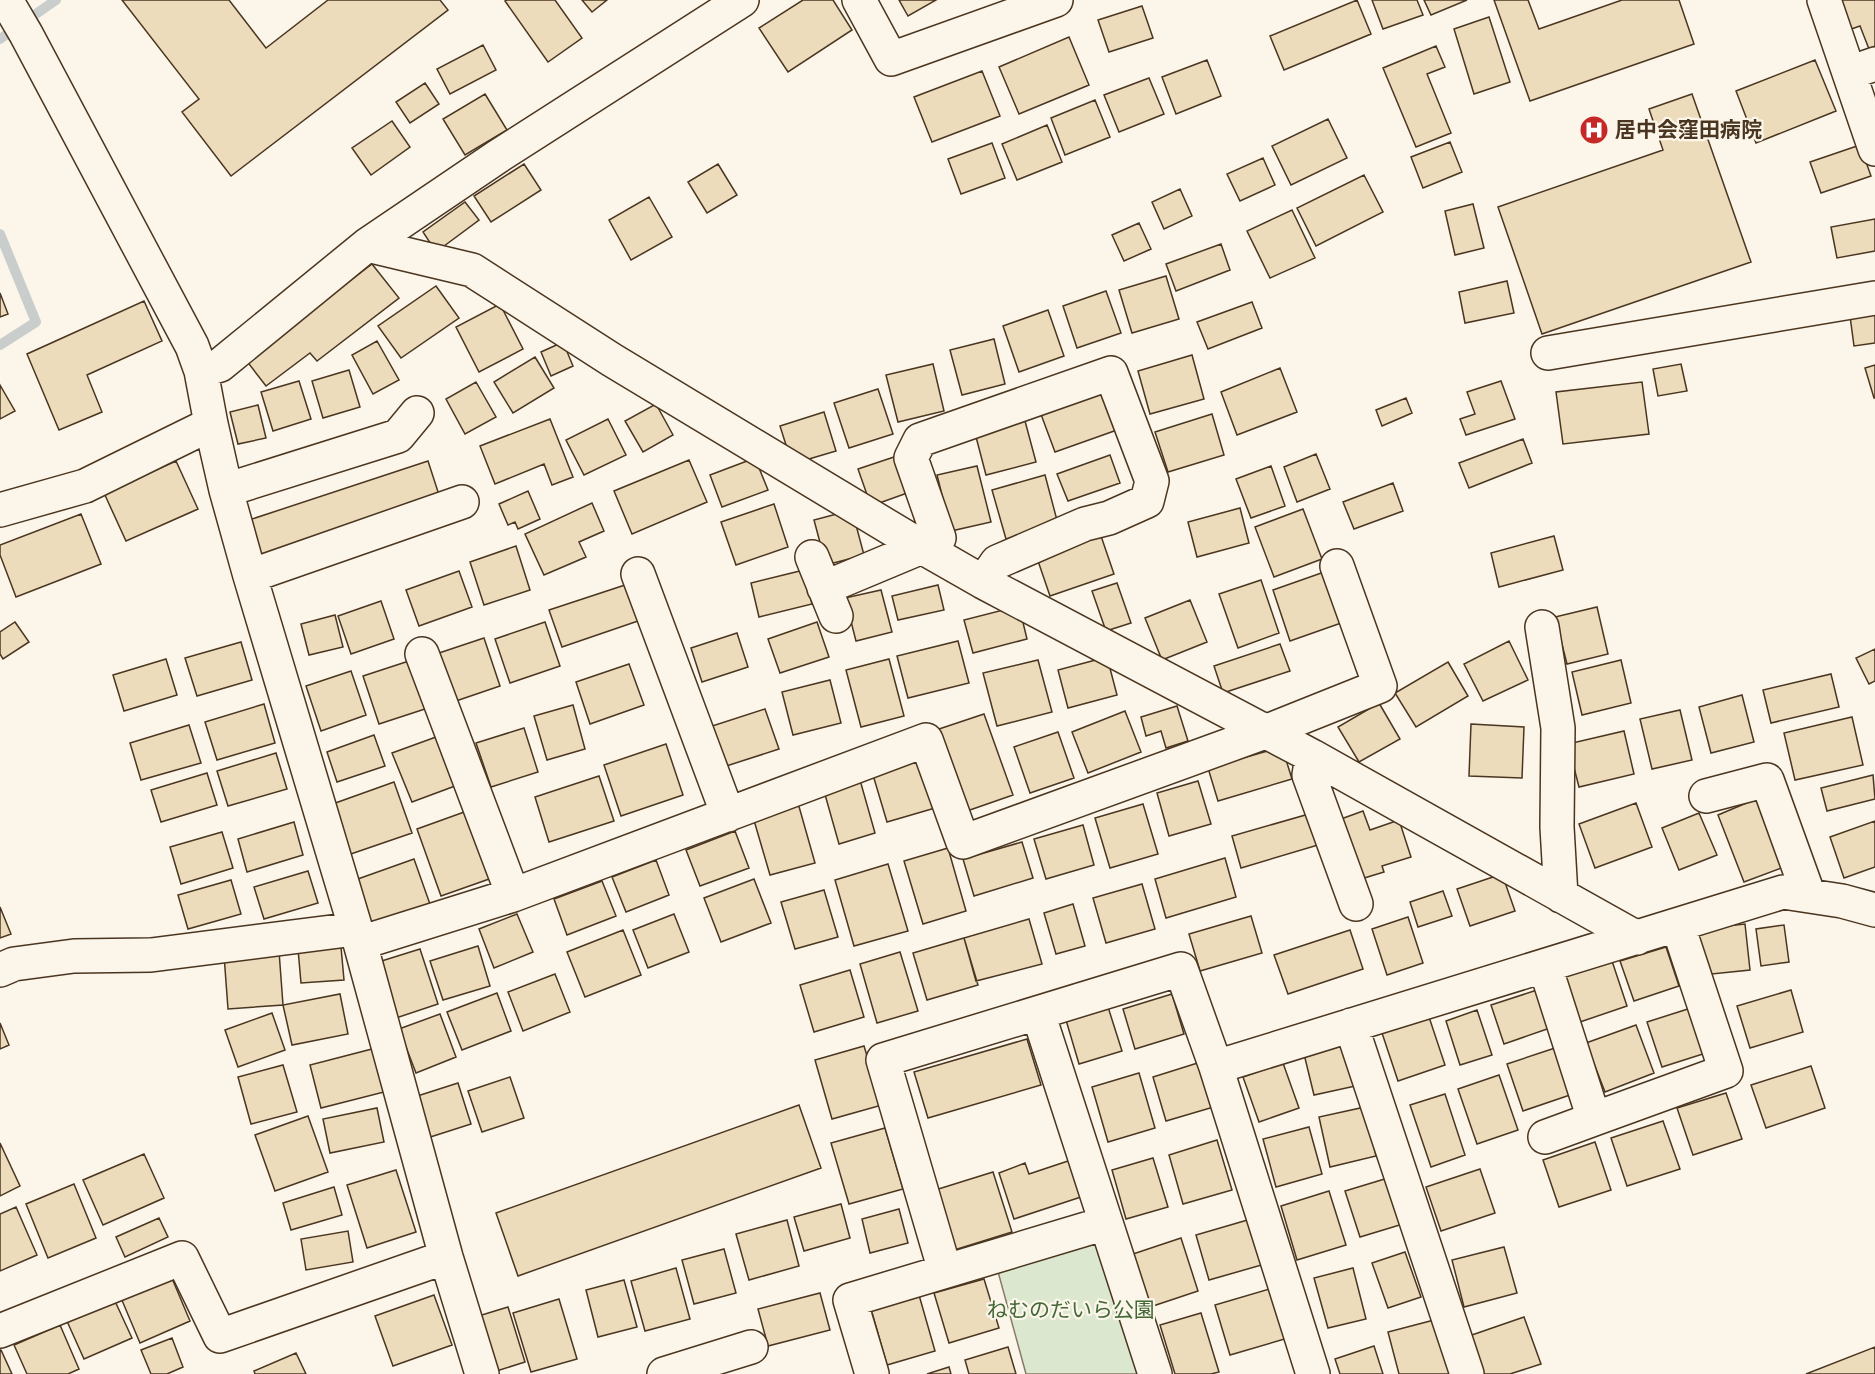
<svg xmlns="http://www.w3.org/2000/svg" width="1875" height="1374" font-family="'Roboto Condensed','Noto Sans JP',sans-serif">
<rect width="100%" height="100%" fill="#fbf6e9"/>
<path fill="#dce7d0" stroke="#887966" stroke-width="1.5" d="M1106,1223l49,151h-129l-32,-117z"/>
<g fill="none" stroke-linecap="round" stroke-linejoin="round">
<path stroke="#c9cecd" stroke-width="10" d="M0,39l56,-39
M0,234l36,88 -36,23"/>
</g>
<path fill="#ecdcbc" stroke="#4a3520" stroke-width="1.5" d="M122,0h107l37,48 62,-48h112l8,10 -217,166 -49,-64 17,-13z
M507,0h48l27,38 -34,24 -43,-61z
M582,0h25l-15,12z
M803,0h30l19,30 -64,42 -29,-44z
M899,0h37l-28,16z
M1357,0l14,34 -87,36 -14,-34z
M1372,0h45l6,15 -40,14z
M1424,0h43l-36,15z
M1494,0h34l11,29 83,-29h57l15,44 -164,57z
M1836,0h39v46l-6,3 -9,-23 -17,6z
M1142,6l11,32 -44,14 -11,-32z
M1489,17l21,65 -36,12 -20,-65z
M1069,37l20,48 -70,29 -20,-47z
M483,45l13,25 -46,24 -13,-25z
M1436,46l9,21 -18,7 24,59 -35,14 -33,-79z
M1207,60l14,36 -45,18 -14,-37z
M1815,60l21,51 -80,32 -20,-52z
M982,71l18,45 -68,26 -18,-45z
M1149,78l15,36 -45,18 -15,-37z
M425,83l14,21 -29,19 -14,-21z
M485,94l22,36 -42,25 -22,-36z
M1692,94l59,168 -209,72 -44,-127 165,-57 -14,-41z
M1095,100l15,37 -45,18 -14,-37z
M1328,119l19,39 -56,27 -19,-39z
M392,121l18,26 -39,28 -19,-27z
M1047,125l15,37 -45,18 -15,-36z
M1450,142l12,30 -39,16 -12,-31z
M992,143l13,35 -44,16 -13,-35z
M1860,145l11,31 -50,17 -11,-31z
M1263,158l12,27 -35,16 -13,-27z
M524,164l17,26 -50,32 -17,-26z
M718,164l19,31 -30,18 -19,-31z
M1364,175l19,37 -67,34 -19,-38z
M1180,189l12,27 -28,13 -12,-27z
M649,197l23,40 -41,23 -22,-40z
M465,202l14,18 -43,32 -13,-20z
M1473,204l11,44 -29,7 -10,-44z
M1292,210l23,48 -45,20 -23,-47z
M1875,219v32l-38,7 -6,-31z
M1139,223l12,26 -27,12 -12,-26z
M1221,244l9,26 -54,21 -10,-27z
M372,264l27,34 -82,63 -7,-8 -44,33 -20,-26z
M1166,276l13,43 -47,14 -13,-43z
M1507,281l7,32 -49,10 -6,-31z
M436,286l23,32 -58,40 -23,-32z
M1106,291l15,42 -44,15 -14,-42z
M0,293l8,21 -8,3z
M144,301l18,40 -75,34 15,37 -43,18 -32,-76z
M1252,302l10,26 -54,21 -11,-27z
M500,304l23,45 -44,23 -23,-45z
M1048,310l16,46 -45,16 -16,-46z
M1875,312v31l-21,3 -4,-30z
M994,339l11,45 -43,11 -12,-45z
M377,341l22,39 -26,14 -21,-39z
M563,342l10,24 -22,10 -10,-24z
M1192,355l12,44 -54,15 -12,-43z
M535,357l19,31 -41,25 -19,-31z
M933,364l11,47 -46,11 -12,-47z
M1681,364l6,27 -29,5 -5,-27z
M1875,365v33h-1l-9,-30z
M1280,368l17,44 -60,23 -16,-43z
M349,370l11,37 -37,11 -11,-37z
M299,381l12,38 -38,12 -12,-39z
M1501,381l14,38 -49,16 -6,-16 15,-5 -8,-22z
M476,382l20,35 -31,17 -19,-35z
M1642,382l7,52 -86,10 -7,-52z
M0,385l15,26 -15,8z
M1101,387l16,43 -62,22 -16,-43z
M878,389l15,45 -44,14 -15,-45z
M1406,398l6,15 -30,13 -6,-16z
M656,404l17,31 -30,17 -18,-31z
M258,405l8,33 -28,6 -8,-32z
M824,412l12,39 -44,13 -12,-38z
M1212,414l12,41 -56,17 -13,-40z
M550,419l23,58 -21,8 -8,-21 -49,20 -15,-38z
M608,419l18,36 -42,20 -18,-35z
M1025,421l11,41 -50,13 -11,-42z
M1523,439l9,24 -63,25 -10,-25z
M1316,454l14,35 -33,13 -13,-35z
M1110,455l10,28 -52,18 -11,-27z
M897,456l13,36 -39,14 -13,-37z
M755,458l13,32 -46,17 -12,-32z
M689,460l18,42 -75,32 -18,-43z
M176,461l22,48 -72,32 -22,-48z
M428,461l13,40 -188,63 -13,-41z
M977,466l14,56 -40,9 -14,-56z
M1271,466l14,40 -34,12 -15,-39z
M1045,475l13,49 -52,15 -14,-49z
M1393,483l10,28 -49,18 -11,-27z
M528,491l12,28 -22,10 -3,-7 -7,3 -9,-21z
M592,503l12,28 -25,11 7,15 -42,18 -19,-41z
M774,504l14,43 -52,18 -15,-43z
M1240,508l9,35 -52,14 -9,-35z
M1303,509l19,50 -48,18 -19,-50z
M852,510l12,45 -38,10 -12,-45z
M81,514l20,50 -85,33 -16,-42v-10z
M1101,536l13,38 -64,22 -13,-38z
M1554,536l9,34 -64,17 -8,-34z
M516,546l14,44 -46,15 -14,-43z
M804,570l8,34 -53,13 -8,-34z
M459,571l13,36 -53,19 -13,-36z
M1327,571l17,51 -54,19 -17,-51z
M1261,580l18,53 -41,15 -19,-54z
M1117,583l14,40 -25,8 -14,-40z
M625,585l13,36 -76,26 -13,-37z
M938,585l6,25 -46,10 -6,-24z
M881,590l11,42 -36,9 -11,-43z
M1190,600l17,42 -45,18 -17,-42z
M381,601l13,38 -43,15 -13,-38z
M1019,606l8,33 -54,14 -9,-33z
M1597,607l11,47 -41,10 -12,-47z
M335,615l8,32 -34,8 -8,-31z
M15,622l14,20 -26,17 -3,-5v-22z
M545,622l15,44 -50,17 -15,-44z
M817,622l12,35 -49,16 -12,-34z
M737,633l11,34 -46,15 -11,-34z
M484,638l16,48 -47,16 -17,-48z
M958,641l11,42 -61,15 -11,-42z
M1509,641l19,39 -45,21 -19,-37z
M241,642l11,38 -55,16 -12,-38z
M1280,644l10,27 -67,22 -9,-27z
M1875,649v32l-6,3 -13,-26z
M1107,657l10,38 -49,13 -10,-38z
M166,659l11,36 -53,16 -11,-36z
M889,659l15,57 -43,11 -15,-57z
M412,660l16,48 -49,16 -16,-48z
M1038,660l14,52 -55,14 -14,-53z
M1621,660l10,43 -49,12 -10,-43z
M1448,662l20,34 -52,31 -21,-34z
M629,664l15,41 -54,19 -14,-42z
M351,671l15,44 -45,16 -15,-45z
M1831,674l8,33 -68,16 -8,-33z
M830,680l11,43 -48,12 -11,-43z
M1742,695l12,47 -43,11 -12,-46z
M1379,703l21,36 -41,23 -21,-35z
M264,704l11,39 -58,17 -12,-38z
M573,705l12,44 -38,11 -13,-44z
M1177,706l11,35 -22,7 -5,-17 -15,5 -5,-19z
M765,709l14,40 -62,20 -14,-40z
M1680,710l12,50 -40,9 -12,-50z
M1125,711l16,41 -53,21 -16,-41z
M984,714l29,81 -46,16 -28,-82z
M1852,717l11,48 -68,15 -11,-47z
M1471,724l53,3 -2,51 -53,-2z
M189,725l12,38 -60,17 -11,-37z
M524,728l14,44 -47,15 -15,-44z
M1624,731l10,43 -55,13 -11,-43z
M1058,732l16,46 -44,15 -16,-46z
M374,735l11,31 -48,16 -10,-30z
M436,737l19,49 -43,16 -20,-49z
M666,744l17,51 -62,21 -17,-51z
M1282,747l10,32 -74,22 -10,-33z
M276,753l11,36 -59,17 -11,-35z
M928,758l14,48 -55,16 -14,-47z
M207,773l10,32 -56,17 -10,-32z
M1873,775l2,24 -48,12 -6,-23z
M599,776l15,45 -65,21 -14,-45z
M860,780l15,53 -36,11 -15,-53z
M1198,781l13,43 -42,12 -12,-43z
M394,782l18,51 -67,23 -18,-50z
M1756,799l28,68 -40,15 -26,-67z
M798,803l17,60 -45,12 -17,-58z
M1636,803l16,44 -57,21 -16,-44z
M1143,804l15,50 -48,14 -15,-50z
M467,811l25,67 -51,18 -24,-67z
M1363,811l7,19 29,-10 12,37 -29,9 2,6 -23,7 -20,-60z
M1699,813l18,42 -38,15 -17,-42z
M1309,814l9,31 -77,23 -9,-32z
M1875,821v46l-31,11 -14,-41z
M294,822l9,33 -56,17 -9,-33z
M1083,825l11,40 -48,14 -12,-40z
M735,831l14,37 -49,18 -14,-36z
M222,832l11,36 -52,16 -11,-37z
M1022,842l11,36 -59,18 -11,-37z
M948,848l18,63 -43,13 -19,-63z
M1225,858l11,39 -70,21 -11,-39z
M414,859l17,48 -60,20 -16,-47z
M656,860l13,35 -43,17 -14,-35z
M888,864l20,67 -54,15 -19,-66z
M308,871l10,32 -54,16 -10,-32z
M1502,874l13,37 -45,15 -13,-37z
M754,879l17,44 -50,19 -17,-44z
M231,880l10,34 -53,15 -10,-34z
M602,881l14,35 -49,19 -13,-36z
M1142,884l13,45 -49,14 -13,-45z
M824,890l14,47 -43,12 -14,-47z
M1443,891l9,25 -34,11 -8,-25z
M1073,904l12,42 -29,8 -12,-41z
M0,907l11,27 -11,4z
M517,914l16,38 -39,16 -15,-39z
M674,914l15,38 -41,16 -15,-38z
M1251,916l11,37 -62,18 -11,-37z
M1408,917l15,46 -36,12 -15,-46z
M1029,919l13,45 -66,17 -12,-43z
M1745,924l5,46 -48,5 -4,-46z
M1784,925l5,37 -28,4 -5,-37z
M623,930l18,45 -56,22 -18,-45z
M1350,930l13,39 -75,25 -14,-39z
M964,938l14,47 -51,15 -14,-47z
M478,946l12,40 -47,14 -13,-39z
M341,947l3,33 -43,3 -3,-34z
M1666,947l13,39 -45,15 -14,-40z
M420,949l18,55 -48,16 -18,-56z
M279,951l4,54 -55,4 -4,-54z
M900,952l18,59 -41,12 -17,-59z
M1612,961l15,45 -50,17 -15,-46z
M850,970l14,47 -50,15 -14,-47z
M555,974l15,38 -47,19 -15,-39z
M1537,990l13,38 -46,16 -13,-39z
M1791,990l12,42 -53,16 -13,-42z
M497,993l14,38 -49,19 -15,-38z
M340,994l8,40 -56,11 -9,-40z
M1172,994l12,40 -49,15 -12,-40z
M1108,1007l14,44 -43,13 -13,-44z
M1691,1008l15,45 -44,14 -15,-45z
M1477,1010l15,45 -32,10 -14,-44z
M272,1013l13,37 -47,17 -13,-37z
M440,1014l16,43 -40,16 -17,-44z
M1428,1014l17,51 -47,16 -17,-51z
M0,1023l9,22 -9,4z
M1636,1025l18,48 -49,19 -19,-49z
M1027,1039l14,46 -113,33 -14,-46z
M1351,1044l9,41 -46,10 -10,-41z
M864,1046l18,59 -50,14 -17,-59z
M1555,1048l15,47 -47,16 -16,-47z
M372,1049l12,43 -63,16 -11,-43z
M1204,1061l13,45 -51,15 -13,-44z
M1283,1063l16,45 -40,14 -16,-45z
M283,1065l14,47 -46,12 -13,-47z
M1811,1066l14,42 -59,20 -15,-43z
M1139,1073l16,55 -47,14 -16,-55z
M1499,1075l19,55 -41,14 -19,-55z
M510,1077l14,41 -42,14 -14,-41z
M458,1083l13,41 -50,16 -13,-41z
M1726,1093l16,46 -49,16 -16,-47z
M1445,1094l20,61 -34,12 -21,-62z
M799,1105l22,63 -303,108 -22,-63z
M1365,1107l11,49 -46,11 -11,-50z
M377,1108l7,34 -54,11 -7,-34z
M308,1116l20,56 -53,19 -20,-56z
M1663,1121l17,48 -53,17 -16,-48z
M1309,1127l13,47 -46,13 -13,-48z
M885,1128l18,61 -54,15 -18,-61z
M1217,1140l15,50 -49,14 -14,-49z
M1595,1142l16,48 -52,17 -16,-47z
M0,1143l20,43 -20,10z
M144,1154l20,44 -61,27 -20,-45z
M1153,1158l15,49 -42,12 -14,-49z
M1071,1160l13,36 -70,23 -15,-46 26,-10 4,11z
M1480,1169l15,44 -54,18 -15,-44z
M396,1170l20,62 -49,16 -20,-63z
M993,1172l19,60 -61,19 -19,-60z
M1388,1178l15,46 -43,13 -15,-46z
M74,1184l22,54 -48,20 -22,-54z
M334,1187l8,28 -51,15 -8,-27z
M1329,1191l17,54 -49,15 -16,-54z
M841,1204l9,34 -46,13 -10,-34z
M16,1207l21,48 -37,16v-57z
M899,1209l9,34 -38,10 -8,-34z
M159,1218l9,19 -43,20 -9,-20z
M1251,1219l14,45 -56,16 -13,-45z
M787,1220l12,46 -50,14 -13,-46z
M348,1231l5,31 -47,8 -5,-31z
M1181,1238l17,53 -48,16 -17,-53z
M1504,1247l13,46 -53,14 -12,-47z
M724,1249l12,44 -42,11 -12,-44z
M1405,1252l16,45 -33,11 -16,-45z
M676,1268l14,51 -45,12 -14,-50z
M1353,1268l13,51 -38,9 -14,-50z
M171,1276l19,45 -50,22 -19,-45z
M984,1279l15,49 -50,15 -15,-50z
M624,1280l13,47 -39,10 -12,-47z
M1273,1288l15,50 -58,17 -15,-50z
M820,1293l10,37 -62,16 -10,-37z
M434,1295l18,50 -59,21 -18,-50z
M919,1295l16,56 -48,14 -16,-56z
M114,1299l18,39 -48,21 -18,-40z
M559,1299l18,60 -46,13 -18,-59z
M508,1307l17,55 -35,11 -18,-55z
M1201,1313l18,59 -8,2h-36l-15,-49z
M1524,1317l17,47 -31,10h-27l-14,-38z
M1438,1319l15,55h-54l-11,-42z
M60,1325l19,44 -11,5h-41l-13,-29z
M172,1338l11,29 -16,7h-16l-10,-24z
M1374,1346l9,28h-43l-5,-15z
M1008,1347l8,27h-47l-4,-14z
M1875,1347v27h-69z
M0,1350h1l11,24h-12z
M296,1353l10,21h-51l-1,-3z
M949,1367l2,7h-24z"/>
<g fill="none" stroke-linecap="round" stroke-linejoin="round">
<g stroke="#4a3520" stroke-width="36">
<path id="minor" d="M6,0l20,34 166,312 9,25 10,53 15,66 24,86 110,367 86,314 36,117
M859,0l32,59 165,-59
M1824,0l51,149
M1849,73l26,-9
M367,245l105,25 140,90 310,187 61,35 329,174 325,182
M1548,353l327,-55
M201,371l19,-6 147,-120 130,-88 245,-157
M226,490l172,-54 19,-23
M0,510l85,-24 126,-62
M812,557l24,59
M638,574l90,241
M250,576l212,-74
M824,588l98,-41 17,-9 -28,-80 9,-18 191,-67 41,108 -5,20 -38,17 -24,6 -88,38 -14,20
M1542,627l16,101 -1,99 4,69
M422,654l91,241
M1312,756l-3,19 47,129
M1706,796l61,-16 42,116
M360,943l153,-48 413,-155 37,102 302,-110 115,-46 -43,-120
M1545,966l49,153 -49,18
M0,970l14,-6 60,-8 77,-1 204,-26
M1038,1013l117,361
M1351,1025l116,349
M1216,1067l567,-175 59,9 33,9
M1594,1119l132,-48 -48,-145
M945,1271l-62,-211 298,-91 35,98 97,307
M0,1331l182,-73 38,78 226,-79
M664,1374l87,-27
M872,1374l-22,-74 256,-77"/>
</g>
<use href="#minor" stroke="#fbf6e9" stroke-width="33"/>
</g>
<defs>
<g id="hospital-disc" transform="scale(1.5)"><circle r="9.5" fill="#c62828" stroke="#fbf6e9"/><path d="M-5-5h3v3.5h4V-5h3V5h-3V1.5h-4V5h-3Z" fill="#fff"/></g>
</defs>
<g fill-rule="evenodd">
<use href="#hospital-disc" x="1594" y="130"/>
</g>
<g text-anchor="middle" stroke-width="4.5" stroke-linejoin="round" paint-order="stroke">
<g font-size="21" font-weight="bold" fill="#4a3520" stroke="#fbf6e9" text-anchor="start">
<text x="1615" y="137">居中会窪田病院</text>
</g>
<g font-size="21" fill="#436837" stroke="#fbf6e9">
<text x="1071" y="1317">ねむのだいら公園</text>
</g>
</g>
</svg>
